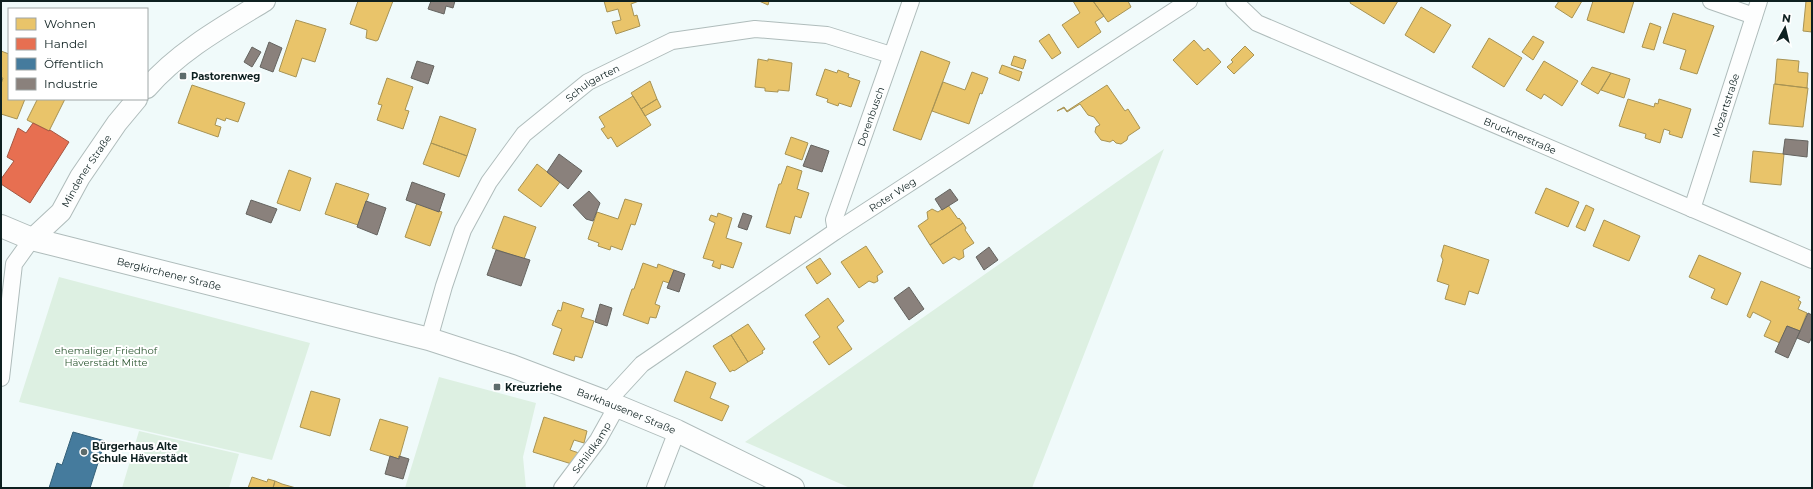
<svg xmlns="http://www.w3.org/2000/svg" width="1813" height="489" font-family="Montserrat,sans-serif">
<rect width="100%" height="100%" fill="#f0fafa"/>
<path fill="#ddf0e2" d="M1164,149l-132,339h-182l-105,-46z
M59,277l251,66 -38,117 -253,-58z
M439,377l97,26 -13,54 3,31h-121z
M139,431l100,23 -10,34h-107z"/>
<path fill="#e9c46a" stroke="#a79354" d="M358,1h35l-15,39 -2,1 -10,-3 1,-8 -17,-6z
M604,1h35l-8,3 3,12 3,-1 3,11 -24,8 -4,-12 9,-2 -3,-11 -11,3z
M759,1h10l-1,4z
M1073,1h20l11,15 -9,6 6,10 -23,16 -16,-23 18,-12z
M1093,1h35l3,6 -23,15z
M1351,1h47l-14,23 -34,-21z
M1559,1h23l-10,17 -17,-11z
M1593,1h41l-10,32 -37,-13z
M1806,1h6v31l-9,-1z
M1421,7l30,18 -17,28 -29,-18z
M1673,13l41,13 -17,48 -17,-5 6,-19 -23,-7z
M296,20l30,9 -11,33 -13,-4 -6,19 -17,-6z
M1650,23l11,4 -7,23 -12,-3z
M1049,34l12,19 -9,6 -13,-18z
M1533,36l11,6 -11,18 -11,-8z
M1489,38l33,20 -18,29 -32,-20z
M1194,40l10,11 4,-3 13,14 -24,23 -24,-25z
M1245,46l9,9 -20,19 -7,-7 6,-5 -2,-2z
M1,51l8,3v45h16l-8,20 -16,-5v-30l2,-6h-2z
M921,51l29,11 -29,78 -28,-10z
M1014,56l12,4 -3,9 -12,-4z
M758,59l10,2v-2l24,4 -3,28 -11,-1v2l-13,-1v-3l-10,-1z
M1777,59l22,2 -1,11 10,1 -1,15 -32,-4z
M1544,61l34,20 -16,25 -18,-12 -3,5 -15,-9z
M1002,65l20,7 -3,9 -20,-8z
M1592,67l19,6 -13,21 -17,-10z
M825,69l12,4 1,-3 11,4 -1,3 12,4 -9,26 -12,-4 -1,3 -11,-4 1,-3 -12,-4z
M972,72l16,6 -6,16 -2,-1 -11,31 -37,-13 11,-29 22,8z
M1611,73l19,6 -6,19 -23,-8z
M387,78l26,9 -8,23 4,1 -6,18 -26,-9 5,-15 -4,-1z
M650,81l7,18 -16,10 -10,-16z
M1774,84l34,4 -5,39 -34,-3z
M192,85l53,18 -7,19 -12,-4 -1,3 -8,-3 -2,7 6,2 -3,10 -40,-14z
M1107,85l18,26 3,-2 12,19 -12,8 -1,4 -6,4 -5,-1 -3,-3 -3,2 -9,-2 -6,-8 1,-5 4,-2 -6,-8 -6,-2 -8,-11 -13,8 -3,-4 -7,3 7,-4 3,4z
M633,96l18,29 -34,22 -6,-10 -3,2 -7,-10 4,-2 -6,-10z
M36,99h29l-16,32 -22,-11 10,-20z
M657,99l4,8 -16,9 -4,-7z
M1628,99l26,8 1,-4 3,1 1,-5 32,10 -9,29 -13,-4 1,-3 -6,-2 -4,14 -15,-5 1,-4 -27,-8z
M440,116l36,13 -9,27 -36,-13z
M791,137l17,6 -6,17 -17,-6z
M431,143l36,13 -8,21 -36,-13z
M1753,151l31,3 -3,31 -31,-3z
M537,164l23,18 -19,25 -23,-17z
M787,166l15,5 -5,18 12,4 -8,25 -6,-2 -5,18 -24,-7 13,-43h2z
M289,170l22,8 -11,33 -23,-8z
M336,183l33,11 -11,31 -33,-11z
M1546,188l33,14 -11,25 -33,-14z
M625,199l17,5 -7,21 -4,-1 -9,26 -11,-4 -1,4 -12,-4 1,-3 -11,-4 9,-27 21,7z
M417,203l25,9 -12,34 -25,-9z
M948,205l10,14 1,-1 4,5 -33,22 -12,-19 10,-7 -1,-7 5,-3 6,3z
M1586,205l8,4 -9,22 -9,-4z
M718,213l14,5 -6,20 16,5 -9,25 -12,-4 -1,5 -8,-3 2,-5 -11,-3 12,-35 -6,-3 2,-5 6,2z
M504,216l32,11 -12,32 -32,-11z
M1604,220l36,16 -11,25 -36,-15z
M963,223l3,5 -1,2 9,13 -11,7 1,7 -5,3 -5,-3 -11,7 -13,-19z
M1444,245l45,15 -11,34 -9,-3 -4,14 -20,-6 4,-14 -12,-4 6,-21 -2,-4z
M866,246l17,26 -6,4 1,5 -4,2 -5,-2 -10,7 -18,-26z
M1699,255l42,18 -14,32 -16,-7 4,-9 -26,-12z
M820,258l11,16 -14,10 -11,-17z
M643,263l14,5 1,-4 16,6 -5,13 -6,-2 -8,23 5,2 -4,12 -6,-1 -2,7 -25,-9 9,-26h2z
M1761,281l39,16 -2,3 3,2 -3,7 9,4 -7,18 -13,-5 -7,17 -16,-7 7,-15 -18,-9 -3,6 -3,-2z
M828,298l16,23 -7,6 15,22 -23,16 -16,-23 7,-5 -15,-22z
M563,302l21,7 -3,8 13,4 -12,37 -7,-2 -1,5 -21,-7 9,-25 -10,-4 6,-15 3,1z
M748,324l17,25 -3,2 1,2 -15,9 -17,-27z
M731,335l17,27 -14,9 -1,-1 -3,2 -17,-26z
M686,371l30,12 -6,15 19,8 -7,15 -48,-20z
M311,391l29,8 -10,37 -30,-9z
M544,417l43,14 -3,12 -10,-3 -4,10 9,3 -4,12 -42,-13z
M380,419l28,8 -9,32 -29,-9z
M252,477l15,5 1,-3 7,2 -2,7h-25z
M275,481l7,3 14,4h-23z"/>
<path fill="#e76f51" stroke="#a65742" d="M33,123l16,8 1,-1 19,12 -39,61 -29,-19v-5l13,-18 -7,-4 11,-29 8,5z"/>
<path fill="#457b9d" stroke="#346078" d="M73,432l32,9 -15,47h-41l8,-25 5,2z"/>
<path fill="#8a817c" stroke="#656460" d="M431,1h24l-2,7 -7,-2 -2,8 -16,-5z
M269,42l13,6 -9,24 -13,-5z
M252,47l9,5 -9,15 -8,-5z
M417,61l17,5 -6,18 -17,-6z
M1785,139l23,2 -1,16 -24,-3z
M811,145l18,6 -7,21 -19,-6z
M559,154l23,17 -14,18 -21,-17z
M412,182l33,12 -6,18 -33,-12z
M950,189l8,11 -16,10 -7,-11z
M589,191l11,12 -7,18 -7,-2 -13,-14z
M251,200l26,9 -6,14 -25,-9z
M366,201l20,7 -9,27 -20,-8z
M743,213l9,3 -5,14 -9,-3z
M989,247l9,13 -14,10 -8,-13z
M496,250l34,10 -9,26 -34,-11z
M674,270l11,4 -6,18 -12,-4z
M909,287l15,22 -15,11 -15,-22z
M600,304l12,4 -5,18 -12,-4z
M1808,313l4,2v22l-3,6 -12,-5z
M1787,326l13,5 -12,27 -13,-6z
M390,456l9,3v-3l10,3 -6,20 -18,-5z"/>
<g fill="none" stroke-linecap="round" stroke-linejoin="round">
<g stroke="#afbcbb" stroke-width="18">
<g id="minor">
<path id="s1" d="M1234,1l23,22 555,237"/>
<path d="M1711,1l43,15"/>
<path id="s2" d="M1692,209l67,-208"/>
<path id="s3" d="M836,231l-2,-11 77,-219"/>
<path id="s4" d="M429,339l15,-53 19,-56 26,-48 35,-48 64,-52 84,-41 83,-12 72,6 64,20"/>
<path d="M1,378l13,-114 18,-25"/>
<path id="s5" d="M607,402l35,-38 194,-133 353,-230"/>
<path id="s6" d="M562,488l36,-48 19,-34"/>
<path d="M655,488l22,-57"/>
</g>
</g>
<g stroke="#afbcbb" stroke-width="22">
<g id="tertiary">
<path d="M147,88c32,-37 77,-62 118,-87"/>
<path id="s7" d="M32,239l29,-27 19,-35 37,-54 20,-24"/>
</g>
</g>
<g stroke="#afbcbb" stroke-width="24">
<g id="secondary">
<path id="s8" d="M1,226l31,13 397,100 83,27 105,40 60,25 116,57"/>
</g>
</g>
<use href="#minor" stroke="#fdfefe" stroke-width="16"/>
<use href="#tertiary" stroke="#fdfefe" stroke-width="20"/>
<use href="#secondary" stroke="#fdfefe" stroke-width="22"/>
</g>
<g fill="#5d6c6c" stroke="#fff" stroke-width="1.5">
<rect x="179" y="72" width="8" height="8" rx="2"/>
<rect x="493" y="383" width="8" height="8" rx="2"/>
<circle cx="84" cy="452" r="4"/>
</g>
<g text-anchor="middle" stroke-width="4" stroke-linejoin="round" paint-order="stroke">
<g font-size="10" font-weight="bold" fill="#0e2020" stroke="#fff" text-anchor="start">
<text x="191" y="80">Pastorenweg</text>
<text x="505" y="391">Kreuzriehe</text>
<text x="92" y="450">Bürgerhaus Alte<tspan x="92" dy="12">Schule Häverstädt</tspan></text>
</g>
<g font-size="10" fill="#0e2020" stroke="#fff">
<text dy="4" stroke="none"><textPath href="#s4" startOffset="314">Schulgarten</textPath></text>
<text dy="4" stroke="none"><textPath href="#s2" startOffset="109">Mozartstraße</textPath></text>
<text dy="4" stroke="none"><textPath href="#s3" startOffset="121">Dorenbusch</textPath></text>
<text dy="4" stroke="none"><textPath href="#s1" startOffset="318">Brucknerstraße</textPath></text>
<text dy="4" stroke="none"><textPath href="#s7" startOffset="88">Mindener Straße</textPath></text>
<text dy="4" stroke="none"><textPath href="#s5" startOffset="354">Roter Weg</textPath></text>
<text dy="4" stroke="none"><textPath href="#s8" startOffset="175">Bergkirchener Straße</textPath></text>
<text dy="4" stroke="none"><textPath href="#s8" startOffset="653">Barkhausener Straße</textPath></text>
<text dy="4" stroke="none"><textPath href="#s6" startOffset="50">Schildkamp</textPath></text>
</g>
<g font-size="10" fill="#2c5731" stroke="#fff">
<text x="106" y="354">ehemaliger Friedhof<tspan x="106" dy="12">Häverstädt Mitte</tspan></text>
</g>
</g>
<rect width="1813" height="489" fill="none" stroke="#0e2020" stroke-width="4"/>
<rect x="8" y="8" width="140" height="92" fill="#ffffff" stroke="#9fa6a6"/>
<rect x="16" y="18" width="20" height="12" fill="#e9c46a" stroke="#9fa6a6"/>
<text x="44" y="28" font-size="12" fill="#0e2020">Wohnen</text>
<rect x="16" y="38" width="20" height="12" fill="#e76f51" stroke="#9fa6a6"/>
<text x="44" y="48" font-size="12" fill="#0e2020">Handel</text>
<rect x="16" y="58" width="20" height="12" fill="#457b9d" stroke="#9fa6a6"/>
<text x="44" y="68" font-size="12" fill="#0e2020">Öffentlich</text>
<rect x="16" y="78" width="20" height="12" fill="#8a817c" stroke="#9fa6a6"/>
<text x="44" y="88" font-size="12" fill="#0e2020">Industrie</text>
<g transform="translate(1785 28) rotate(8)" stroke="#ffffff" stroke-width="3" paint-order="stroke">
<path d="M0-3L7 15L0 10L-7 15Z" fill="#0e2020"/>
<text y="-6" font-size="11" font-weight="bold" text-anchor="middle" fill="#0e2020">N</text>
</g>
</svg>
